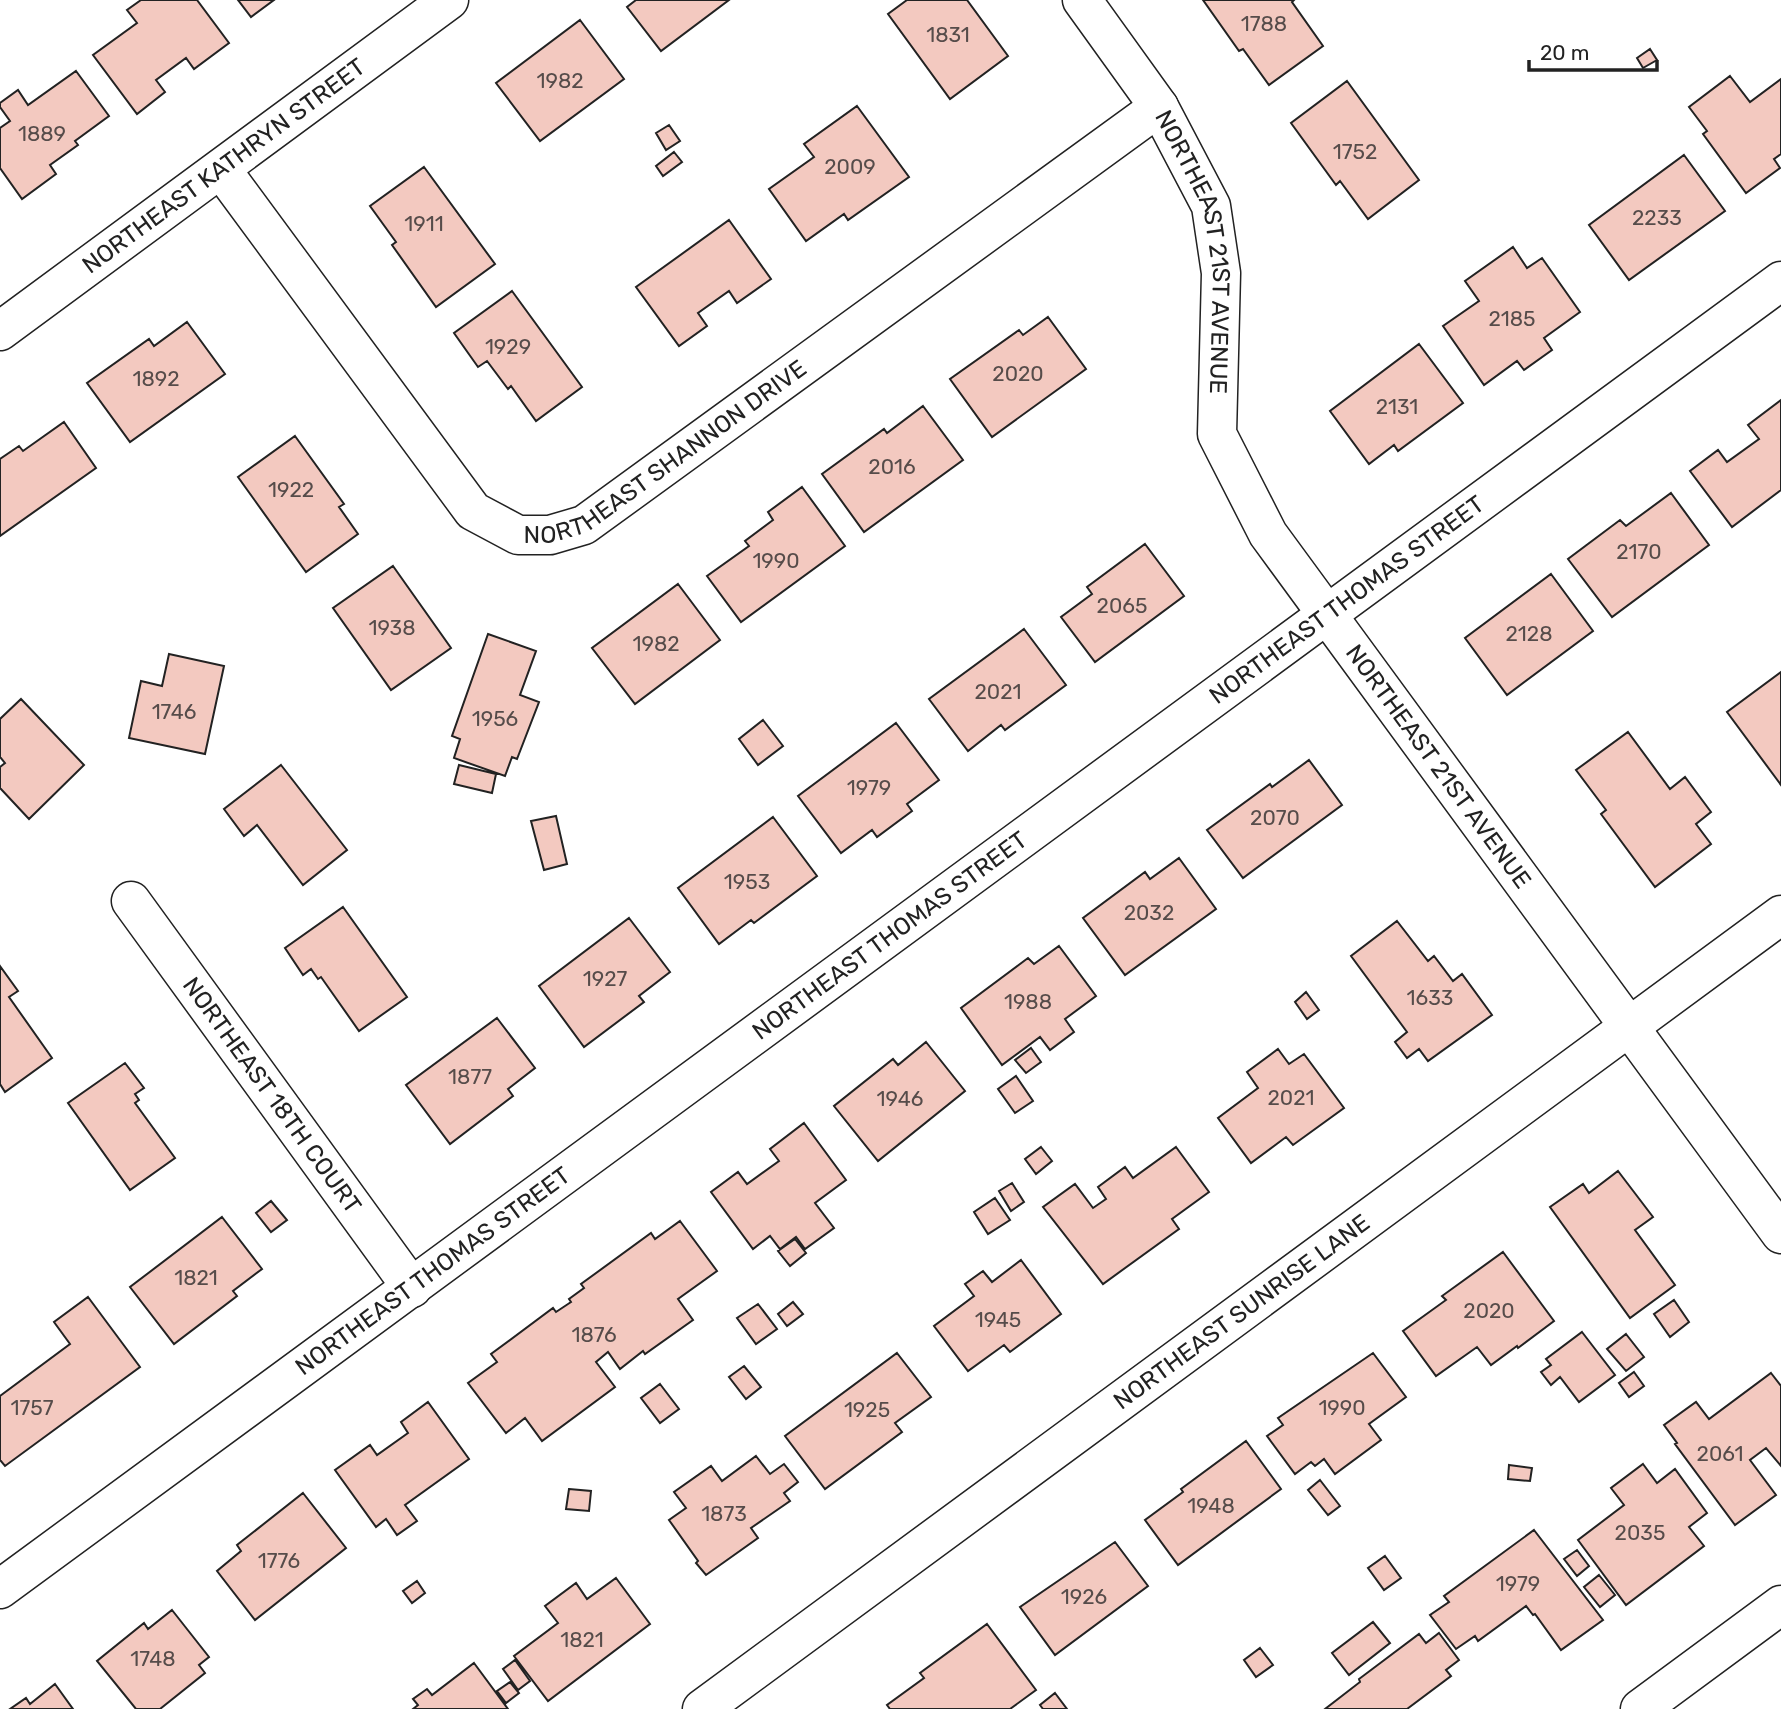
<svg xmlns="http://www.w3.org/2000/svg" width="1781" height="1709" font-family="Rubik,sans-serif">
<rect width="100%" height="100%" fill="#fff"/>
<path fill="#f3c9c0" stroke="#222" stroke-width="2" d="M141,0h56l32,43 -35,26 -8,-11 -30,22 9,12 -28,22 -44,-59 44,-32 -10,-13z
M238,0h36l-23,17z
M636,0h93l-68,51 -34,-44z
M907,0h60l41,56 -58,43 -62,-85z
M1203,0h91l-2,2 31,44 -54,39 -26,-36 -4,2z
M580,20l44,59 -84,62 -44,-58z
M1650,49l7,11 -14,8 -6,-10z
M76,71l33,45 -34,25 3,4 -28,20 6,9 -34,25 -22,-31v-40l10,-7 -10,-14v-4l18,-13 10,15z
M1730,76l20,26 31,-23v75l-7,5 6,9 -34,25 -43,-59 4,-3 -18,-24z
M1347,81l72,99 -51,39 -28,-38 -4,4 -45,-62z
M857,106l52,71 -61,43 -4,-6 -38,27 -37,-52 45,-32 -10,-13z
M669,125l11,16 -14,9 -10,-17z
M674,152l8,10 -19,14 -7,-10z
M1684,155l41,56 -96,69 -40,-55z
M424,167l71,97 -59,43 -44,-62 4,-3 -26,-36z
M729,220l42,59 -34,24 -8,-12 -31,22 9,13 -28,20 -43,-59z
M1513,247l14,21 15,-10 38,54 -36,26 8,12 -28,20 -7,-9 -33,24 -41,-59 36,-25 -14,-20z
M512,291l70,96 -46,34 -25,-35 -3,3 -21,-28 -9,6 -24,-34z
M1048,317l38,52 -94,68 -42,-58 69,-49 4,5z
M187,322l38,52 -95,68 -43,-59 62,-44 5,7z
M1419,344l44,59 -65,48 -4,-6 -25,19 -39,-53z
M1781,400v90l-49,37 -42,-56 28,-21 9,12 32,-23 -11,-14z
M923,406l40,54 -99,72 -42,-58 62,-45 3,4z
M64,422l32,46 -96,68v-77l19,-13 4,5z
M295,436l49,68 -5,3 19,27 -52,38 -68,-95z
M802,487l43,59 -104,76 -34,-46 42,-30 -4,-5 28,-21 -5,-8z
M1671,493l38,52 -97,72 -44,-58 52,-39 6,6z
M1145,544l39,52 -89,66 -34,-45 31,-23 -5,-7z
M393,566l58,82 -60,42 -58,-82z
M1551,574l42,57 -86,64 -42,-57z
M678,584l42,56 -85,64 -43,-56z
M1024,629l42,56 -61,45 -4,-5 -33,26 -39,-52z
M488,634l48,17 -16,44 19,7 -22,57 -5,-2 -7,19 -51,-18 6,-19 -8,-3z
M169,654l55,12 -19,88 -76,-16 12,-57 21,5z
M1781,672v113l-54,-73z
M21,699l63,66 -55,54 -29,-31v-21l5,-4 -5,-6v-38z
M763,720l20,26 -25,19 -19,-26z
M896,723l43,57 -32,24 5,7 -35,26 -5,-7 -31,23 -43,-57z
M1628,732l42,57 15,-12 26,35 -15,12 15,20 -56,43 -54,-73 5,-4 -30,-40z
M1309,760l33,45 -99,73 -36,-48 63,-46 2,3z
M281,765l66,85 -44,35 -46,-60 -13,11 -20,-27z
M459,765l37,9 -4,19 -38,-9z
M556,816l11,48 -23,6 -13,-49z
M773,817l44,59 -63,47 -3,-3 -32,24 -41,-56z
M1179,858l37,51 -91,66 -42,-57 62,-46 5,7z
M343,907l64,90 -48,34 -38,-54 -3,2 -7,-10 -8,6 -18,-27z
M629,918l41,54 -31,24 5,6 -60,45 -45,-61z
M1397,921l31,40 6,-5 19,25 9,-7 30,41 -64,46 -9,-12 -12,9 -12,-16 12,-10 -56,-76z
M1059,946l37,50 -31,23 9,13 -24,18 -10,-13 -38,28 -41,-57 67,-50 6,6z
M0,966l18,25 -9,6 43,61 -47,34 -5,-8z
M1306,992l13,18 -12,9 -12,-17z
M497,1018l38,50 -27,21 5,7 -63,48 -44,-59z
M926,1042l39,49 -87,70 -44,-55 59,-47 5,6z
M1031,1048l10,14 -15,11 -11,-13z
M1278,1049l11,15 15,-10 40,54 -51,37 -7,-8 -35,26 -33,-45 40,-30 -11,-16z
M125,1063l19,25 -9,6 4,6 -4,3 40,55 -45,32 -62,-87z
M1016,1076l17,25 -18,12 -17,-24z
M804,1123l42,57 -31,23 19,25 -29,21 -9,-12 -16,12 -10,-13 -17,13 -42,-57 27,-20 9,12 32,-23 -9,-12z
M1041,1147l11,14 -16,13 -11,-15z
M1176,1147l33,45 -37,27 7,10 -76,55 -60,-77 32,-23 18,24 13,-9 -8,-12 27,-20 8,11z
M1618,1171l35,46 -18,13 40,55 -45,33 -80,-111 33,-23 6,9z
M1012,1183l12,19 -13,9 -12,-20z
M995,1198l15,22 -22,14 -14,-22z
M271,1201l16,19 -16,12 -15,-19z
M222,1217l40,52 -29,22 4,5 -63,48 -44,-57z
M680,1221l37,50 -39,28 15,21 -48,34 -2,-3 -23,18 -12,-17 -12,10 19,25 -73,54 -17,-23 -19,15 -38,-50 29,-21 -6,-8 62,-46 3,4 15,-10 -2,-3 15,-11 -3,-4 70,-51 4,6z
M795,1239l11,14 -16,13 -12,-15z
M1503,1252l51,69 -36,27 -1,-2 -26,19 -14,-18 -41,29 -33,-45 43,-31 -4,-4z
M1021,1260l40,54 -51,38 -6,-7 -36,26 -34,-45 40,-30 -9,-12 18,-13 9,11z
M88,1297l52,70 -135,99 -5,-6v-64l70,-52 -16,-22z
M1674,1300l15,22 -19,15 -16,-23z
M793,1302l10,12 -16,12 -9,-12z
M758,1304l19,25 -21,15 -19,-26z
M1582,1332l33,43 -36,27 -19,-25 -9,8 -10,-13 10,-7 -5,-6z
M1626,1334l18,23 -18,14 -19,-22z
M897,1353l34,44 -36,26 7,9 -77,57 -40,-53z
M1373,1353l33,44 -37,27 12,16 -46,34 -11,-15 -9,7 -4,-4 -16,12 -28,-38 16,-11 -5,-7z
M744,1366l17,21 -15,12 -17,-22z
M1634,1372l10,14 -15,11 -10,-14z
M1771,1373l10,13v80l-15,-18 -16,12 26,35 -41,30 -60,-81 2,-1 -13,-18 32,-23 13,17z
M660,1384l19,25 -19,14 -19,-25z
M428,1402l41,57 -64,46 12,16 -20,14 -11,-16 -10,8 -41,-57 35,-25 7,10 31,-22 -7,-11z
M1246,1441l35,48 -103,76 -33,-45 38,-28 -2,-3z
M756,1456l14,18 14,-10 14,18 -14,11 6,8 -39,27 7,10 -52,37 -10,-12 2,-2 -29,-41 17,-12 -12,-16 37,-26 11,15z
M1643,1464l14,19 18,-14 32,44 -18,14 15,19 -78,59 -48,-65 46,-35 -13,-17z
M1509,1465l23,3 -2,13 -22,-2z
M1320,1480l20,26 -12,9 -20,-25z
M569,1489l22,2 -2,20 -23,-2z
M303,1493l43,55 -91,72 -38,-49 24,-20 -4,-6z
M1534,1530l69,90 -42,30 -26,-36 -2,1 -7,-9 -48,35 -3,-5 -19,13 -26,-34 19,-13 -5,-6z
M1115,1542l33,44 -93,69 -35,-48z
M1577,1550l12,16 -12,10 -13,-17z
M1385,1556l16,22 -17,12 -16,-22z
M1599,1575l16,20 -15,12 -16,-20z
M616,1578l34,46 -102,77 -34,-45 44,-33 -13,-17 31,-23 11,16z
M417,1581l8,12 -13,10 -9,-12z
M172,1610l37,47 -10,8 6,8 -45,36h-24l-39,-48 47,-38 4,6z
M1373,1622l17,21 -41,32 -17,-22z
M987,1624l49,66 -26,19h-120l-3,-4 37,-27 -4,-5z
M1439,1633l20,27 -13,10 5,6 -44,33h-82l35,-27 -1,-3 60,-45 7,9z
M1260,1648l13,17 -17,12 -12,-17z
M515,1660l15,21 -12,9 -15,-21z
M474,1663l34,46h-95l5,-4 -5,-6 14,-10 5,6z
M510,1682l9,11 -13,10 -9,-12z
M55,1684l18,25h-63l16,-11 4,6z
M1055,1693l12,16h-24l-3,-4z"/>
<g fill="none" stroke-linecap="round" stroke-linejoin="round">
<g stroke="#222" stroke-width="41">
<g id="minor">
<path id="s1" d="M1082,0l77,107 52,99 10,67 -4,161 51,100 513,700"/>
<path id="s2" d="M221,169l252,342 45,24h32l34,-10 575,-418"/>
<path id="s3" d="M0,331l449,-331"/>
<path id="s4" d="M131,901l281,387"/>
<path id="s5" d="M0,1589l1781,-1308"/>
<path d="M1640,1709l141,-104"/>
</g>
</g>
<g stroke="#222" stroke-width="41">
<g id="tertiary">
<path id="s6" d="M702,1709l1079,-794"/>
</g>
</g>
<use href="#minor" stroke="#fff" stroke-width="38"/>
<use href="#tertiary" stroke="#fff" stroke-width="38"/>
</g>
<g text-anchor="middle" stroke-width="5" stroke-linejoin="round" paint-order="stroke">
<g font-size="21" fill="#564c4a">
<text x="1264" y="31">1788</text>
<text x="948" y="42">1831</text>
<text x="560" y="88">1982</text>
<text x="42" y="141">1889</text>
<text x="1355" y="159">1752</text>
<text x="850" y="174">2009</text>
<text x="1657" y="225">2233</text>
<text x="424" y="231">1911</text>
<text x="1512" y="326">2185</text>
<text x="508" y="354">1929</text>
<text x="1018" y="381">2020</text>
<text x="156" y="386">1892</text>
<text x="1397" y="414">2131</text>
<text x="892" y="474">2016</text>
<text x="291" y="497">1922</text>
<text x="1639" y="559">2170</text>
<text x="776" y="568">1990</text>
<text x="1122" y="613">2065</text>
<text x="392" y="635">1938</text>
<text x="1529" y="641">2128</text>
<text x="656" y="651">1982</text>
<text x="998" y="699">2021</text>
<text x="174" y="719">1746</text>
<text x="495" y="726">1956</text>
<text x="869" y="795">1979</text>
<text x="1275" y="825">2070</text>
<text x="747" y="889">1953</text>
<text x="1149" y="920">2032</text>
<text x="605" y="986">1927</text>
<text x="1430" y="1005">1633</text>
<text x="1028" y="1009">1988</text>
<text x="470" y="1084">1877</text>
<text x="1291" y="1105">2021</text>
<text x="900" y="1106">1946</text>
<text x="196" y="1285">1821</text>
<text x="1489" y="1318">2020</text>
<text x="998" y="1327">1945</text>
<text x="594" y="1342">1876</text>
<text x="32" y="1415">1757</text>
<text x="1342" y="1415">1990</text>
<text x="867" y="1417">1925</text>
<text x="1720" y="1461">2061</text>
<text x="1211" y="1513">1948</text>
<text x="724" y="1521">1873</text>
<text x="1640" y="1540">2035</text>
<text x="279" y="1568">1776</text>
<text x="1518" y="1591">1979</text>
<text x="1084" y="1604">1926</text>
<text x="582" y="1647">1821</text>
<text x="153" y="1666">1748</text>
</g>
<g font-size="24" fill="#222" stroke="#fff">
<text dy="8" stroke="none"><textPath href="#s3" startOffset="278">NORTHEAST KATHRYN STREET</textPath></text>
<text dy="8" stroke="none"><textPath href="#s1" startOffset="285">NORTHEAST 21ST AVENUE</textPath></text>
<text dy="8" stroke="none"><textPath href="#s2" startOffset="648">NORTHEAST SHANNON DRIVE</textPath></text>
<text dy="8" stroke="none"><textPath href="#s5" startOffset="1671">NORTHEAST THOMAS STREET</textPath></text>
<text dy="8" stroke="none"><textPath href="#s1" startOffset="873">NORTHEAST 21ST AVENUE</textPath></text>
<text dy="8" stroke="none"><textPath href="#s5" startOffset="1104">NORTHEAST THOMAS STREET</textPath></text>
<text dy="8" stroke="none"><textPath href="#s4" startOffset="240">NORTHEAST 18TH COURT</textPath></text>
<text dy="8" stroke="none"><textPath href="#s5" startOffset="537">NORTHEAST THOMAS STREET</textPath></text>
<text dy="8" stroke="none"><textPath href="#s6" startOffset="670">NORTHEAST SUNRISE LANE</textPath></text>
</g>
</g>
<path d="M1529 60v10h128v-10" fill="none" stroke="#222222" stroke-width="3.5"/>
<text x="1540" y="60" font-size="21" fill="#222222" stroke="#ffffff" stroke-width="5" paint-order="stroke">20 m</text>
</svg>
